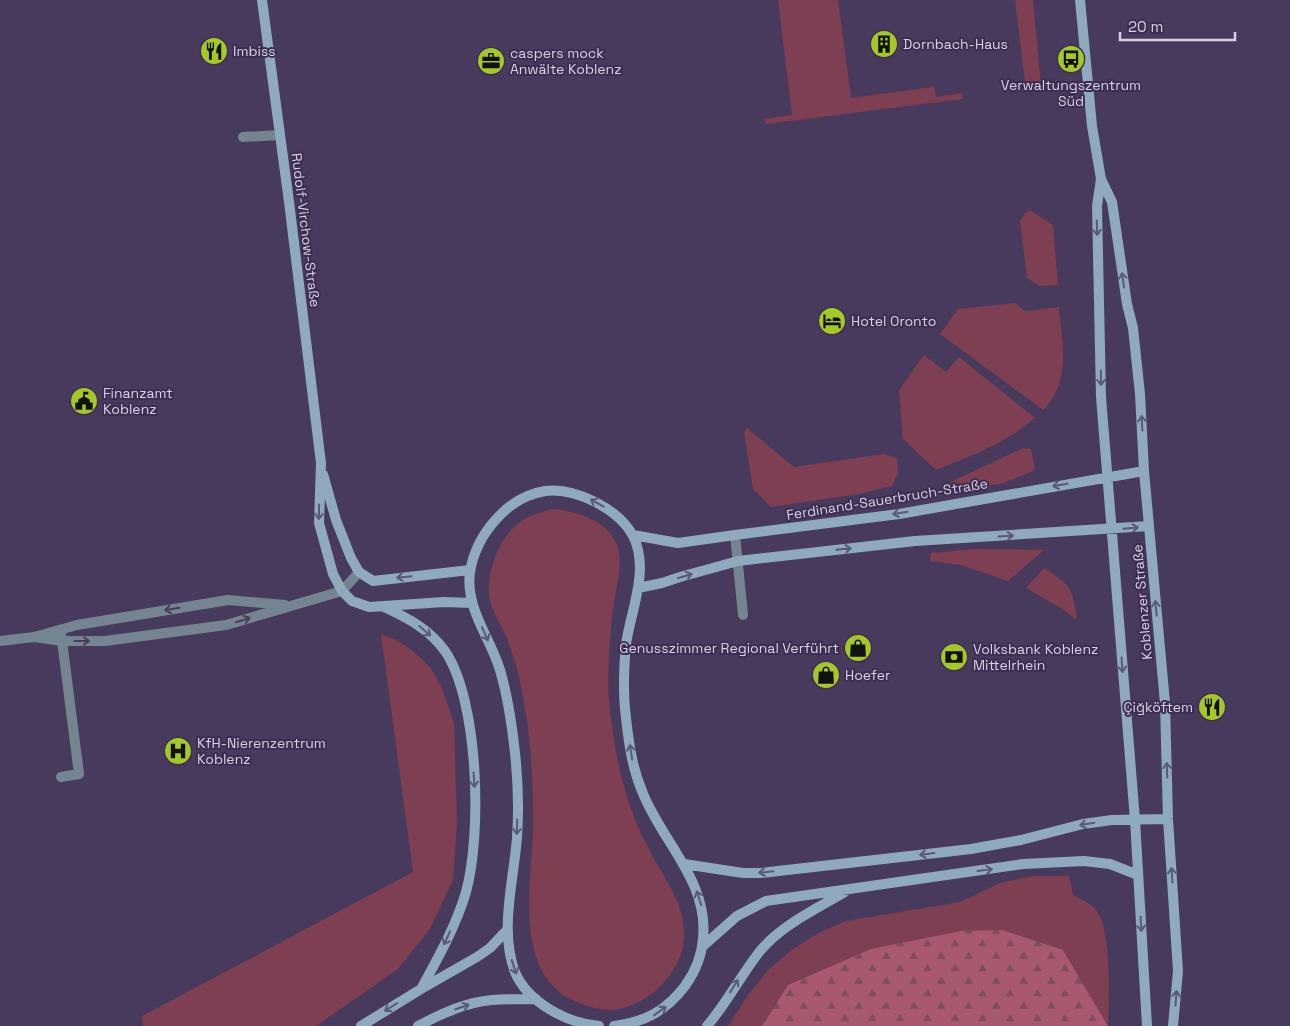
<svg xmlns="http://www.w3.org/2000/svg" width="1290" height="1026" font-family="'Space Grotesk',sans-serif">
<defs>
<pattern id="forest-firs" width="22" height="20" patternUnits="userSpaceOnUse" patternTransform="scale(1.25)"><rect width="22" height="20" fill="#a85970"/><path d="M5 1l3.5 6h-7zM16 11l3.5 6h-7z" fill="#7e4e5f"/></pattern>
</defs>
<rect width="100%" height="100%" fill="#483a5c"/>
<path fill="#7d3f51" d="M778,0h60l13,98 83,-11 2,10 26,-4 1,6 -197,25 -2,-5 28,-4z
M1015,0h18l8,86 -5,4 -10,1z
M1027,211h5l21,14 5,60 -18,1 -13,-8 -7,-57z
M1015,303l10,8 34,-4c3,35 13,75 -16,103l-103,-76 18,-25z
M924,355l22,17 13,-15 76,61c-29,25 -64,38 -99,52l-33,-31 -4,-49z
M747,428l47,39 90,-13 13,4 1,15 -6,13 -33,8 -88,13 -18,-18 -9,-57z
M1023,448l8,1 4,18 -2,4 -29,12 -60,10 -2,-7z
M553,509c24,3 53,10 64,36 7,20 -1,39 -3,59 -2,11 -3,23 -4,35 -1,19 -3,40 -1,60 1,15 4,31 6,47 6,34 16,70 33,101 15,31 38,55 36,92 -2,33 -34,64 -65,70 -14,3 -28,-2 -40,-6 -68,-25 -47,-121 -46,-176 0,-38 -1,-75 -7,-113 -3,-17 -6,-35 -11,-52 -3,-9 -6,-19 -10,-28 -8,-16 -18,-31 -16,-50 2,-27 16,-56 41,-68 7,-3 15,-5 23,-7z
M975,549l69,1 -36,31 -47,-16 -31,-4 1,-8z
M1044,568c27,18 27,17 33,49l-2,2 -11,-9 -38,-22z
M381,634l17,7 14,9 18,17 12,21 12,35 3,101 -4,56 -23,49 -32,40 -82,57h-173l-1,-10 271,-144z
M1032,876h37l4,19c8,4 17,8 23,15 16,18 13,91 12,116l-45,-76 -275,35 -26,41h-34l20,-31 21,-26 24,-20 25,-16 28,-12 114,-19 40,-19z"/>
<path fill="url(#forest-firs)" d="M1002,930l61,20 45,76h-346l26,-41 83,-36 90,-18z"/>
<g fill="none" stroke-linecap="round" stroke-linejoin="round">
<path stroke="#748491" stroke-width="10" d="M243,137l37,-2
M735,535l8,80
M61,777l18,-3 -18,-141"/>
<path stroke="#748491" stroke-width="10" d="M34,637l28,4h43l121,-16 116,-34 17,-19
M0,641l34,-4 43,-12 151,-25 57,5"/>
<path stroke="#8fa9bd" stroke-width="10" d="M262,0l27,202 32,261 -2,60 14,51 9,17 10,10 17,6 75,-5 28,1
M1080,0l12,126 9,53 -4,27 4,191 34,423 12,206
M1101,179l11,23 15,102 6,24 7,66 4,77 21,232 3,116 10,152 -5,55
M323,474l13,46 15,38 8,14 14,9 97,-11
M633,535l45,8 57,-8 164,-21 245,-43
M638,588l24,-5 18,-6 58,-16 177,-20 234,-15
M384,607c24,11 45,22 61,44 34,50 37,183 21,241 -10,34 -28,66 -45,97
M684,864l59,9h18l210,-24 50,-9 62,-16 29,-4 56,-1
M703,946l34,-30 29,-15 257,-37 61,-3 26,3 28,11
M361,1026l60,-37 56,-32 13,-9 18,-19
M418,1026c23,-12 48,-24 74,-26 15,-1 30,-1 44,-1
M599,1026c-32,-3 -71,-23 -84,-54 -16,-42 -1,-92 2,-135 2,-28 1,-56 -2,-84 -3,-28 -7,-56 -15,-83 -10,-33 -35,-62 -30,-98 6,-37 37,-75 75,-81 30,-4 74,18 88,45 17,33 -2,74 -7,108 -2,22 -3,43 -1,65 3,28 6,56 17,82 19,50 67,90 61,147 -1,17 -8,34 -18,48 -19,25 -40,36 -71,40
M707,1026c20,-23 34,-51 53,-75 22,-26 56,-42 85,-59"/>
</g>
<defs><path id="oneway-shaft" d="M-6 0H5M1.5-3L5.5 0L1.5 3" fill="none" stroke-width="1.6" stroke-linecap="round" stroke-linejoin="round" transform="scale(1.25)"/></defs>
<g stroke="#5a5a77">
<use href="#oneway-shaft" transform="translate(1097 228) rotate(88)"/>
<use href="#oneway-shaft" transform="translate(1123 280) rotate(-98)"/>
<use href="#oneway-shaft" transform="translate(1101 378) rotate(89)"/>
<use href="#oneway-shaft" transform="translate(1142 423) rotate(-93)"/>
<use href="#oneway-shaft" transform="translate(1060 485) rotate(171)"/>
<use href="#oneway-shaft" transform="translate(597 503) rotate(-151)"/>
<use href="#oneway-shaft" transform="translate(319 512) rotate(91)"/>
<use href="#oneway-shaft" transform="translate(900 513) rotate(171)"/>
<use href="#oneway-shaft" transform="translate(1131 528) rotate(-5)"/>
<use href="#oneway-shaft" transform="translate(1006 536) rotate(-3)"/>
<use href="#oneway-shaft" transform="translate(844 549) rotate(-6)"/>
<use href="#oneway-shaft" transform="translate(685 576) rotate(-17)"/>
<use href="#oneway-shaft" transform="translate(404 577) rotate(174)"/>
<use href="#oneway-shaft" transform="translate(1156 608) rotate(-95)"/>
<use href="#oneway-shaft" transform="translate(425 631) rotate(41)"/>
<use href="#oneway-shaft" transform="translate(485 634) rotate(66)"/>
<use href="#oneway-shaft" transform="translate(1122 665) rotate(86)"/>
<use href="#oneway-shaft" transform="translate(631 752) rotate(-99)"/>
<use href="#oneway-shaft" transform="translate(1167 770) rotate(-92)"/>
<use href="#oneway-shaft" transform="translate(474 780) rotate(87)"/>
<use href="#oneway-shaft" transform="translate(1087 824) rotate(170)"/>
<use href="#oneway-shaft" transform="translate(517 827) rotate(92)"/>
<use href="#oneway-shaft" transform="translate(927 854) rotate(173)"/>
<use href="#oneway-shaft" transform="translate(985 870) rotate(-8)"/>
<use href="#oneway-shaft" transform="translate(766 872) rotate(174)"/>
<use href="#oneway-shaft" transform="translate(1172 875) rotate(-94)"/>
<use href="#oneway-shaft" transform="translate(699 898) rotate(-108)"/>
<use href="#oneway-shaft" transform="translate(1141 924) rotate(87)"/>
<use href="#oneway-shaft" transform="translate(447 938) rotate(115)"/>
<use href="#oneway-shaft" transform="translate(514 967) rotate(72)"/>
<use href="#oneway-shaft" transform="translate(734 986) rotate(-58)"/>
<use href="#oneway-shaft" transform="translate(1176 998) rotate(-86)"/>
<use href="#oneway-shaft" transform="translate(391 1007) rotate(148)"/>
<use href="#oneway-shaft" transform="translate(462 1007) rotate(-19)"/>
<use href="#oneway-shaft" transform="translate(660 1011) rotate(-36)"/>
</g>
<g stroke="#453c5b">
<use href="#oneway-shaft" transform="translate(172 609) rotate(170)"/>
<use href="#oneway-shaft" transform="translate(243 620) rotate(-17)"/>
<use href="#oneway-shaft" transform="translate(82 641)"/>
</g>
<defs>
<g id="building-disc" transform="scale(1.4375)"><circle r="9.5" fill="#a4c825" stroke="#3d2f51"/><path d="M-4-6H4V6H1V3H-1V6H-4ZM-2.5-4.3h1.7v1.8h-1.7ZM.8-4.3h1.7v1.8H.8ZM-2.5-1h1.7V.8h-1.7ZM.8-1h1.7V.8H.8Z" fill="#111"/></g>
<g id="restaurant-disc" transform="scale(1.4375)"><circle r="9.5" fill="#a4c825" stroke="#3d2f51"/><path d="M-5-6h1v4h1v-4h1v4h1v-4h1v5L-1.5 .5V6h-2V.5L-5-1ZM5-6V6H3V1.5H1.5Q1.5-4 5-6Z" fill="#111"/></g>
<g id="bus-disc" transform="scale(1.4375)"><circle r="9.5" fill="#a4c825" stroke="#3d2f51"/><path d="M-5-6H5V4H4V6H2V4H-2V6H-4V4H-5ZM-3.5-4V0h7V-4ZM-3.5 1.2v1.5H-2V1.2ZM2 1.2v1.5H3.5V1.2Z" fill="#111"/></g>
<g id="office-disc" transform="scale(1.4375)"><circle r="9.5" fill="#a4c825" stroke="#3d2f51"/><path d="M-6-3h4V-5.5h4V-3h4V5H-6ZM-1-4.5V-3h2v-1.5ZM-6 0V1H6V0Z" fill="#111"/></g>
<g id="hotel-disc" transform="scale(1.4375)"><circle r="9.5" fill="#a4c825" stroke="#3d2f51"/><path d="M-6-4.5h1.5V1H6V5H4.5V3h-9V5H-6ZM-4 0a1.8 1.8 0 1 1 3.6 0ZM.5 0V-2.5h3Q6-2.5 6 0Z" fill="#111"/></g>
<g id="civic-disc" transform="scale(1.4375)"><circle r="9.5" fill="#a4c825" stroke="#3d2f51"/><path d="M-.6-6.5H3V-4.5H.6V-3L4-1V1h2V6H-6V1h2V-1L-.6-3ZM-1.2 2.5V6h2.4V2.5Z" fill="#111"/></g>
<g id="shop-disc" transform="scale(1.4375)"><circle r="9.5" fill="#a4c825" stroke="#3d2f51"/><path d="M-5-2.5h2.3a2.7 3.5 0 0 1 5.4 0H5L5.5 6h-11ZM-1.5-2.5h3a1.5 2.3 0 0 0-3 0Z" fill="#111"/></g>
<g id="bank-disc" transform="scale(1.4375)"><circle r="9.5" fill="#a4c825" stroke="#3d2f51"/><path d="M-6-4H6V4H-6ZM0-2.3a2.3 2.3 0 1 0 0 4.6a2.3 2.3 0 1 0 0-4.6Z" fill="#111"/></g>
<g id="hospital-disc" transform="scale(1.4375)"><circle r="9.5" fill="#a4c825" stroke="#3d2f51"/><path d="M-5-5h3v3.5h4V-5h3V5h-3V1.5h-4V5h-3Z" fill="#111"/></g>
</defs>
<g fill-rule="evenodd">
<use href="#building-disc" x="884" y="44"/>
<use href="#restaurant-disc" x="214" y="51"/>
<use href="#bus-disc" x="1071" y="59"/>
<use href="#office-disc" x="491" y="61"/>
<use href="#hotel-disc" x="832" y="321"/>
<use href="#civic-disc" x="84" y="401"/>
<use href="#shop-disc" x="858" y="648"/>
<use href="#bank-disc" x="954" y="657"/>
<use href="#shop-disc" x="826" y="675"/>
<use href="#restaurant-disc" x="1212" y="707"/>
<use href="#hospital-disc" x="178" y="751"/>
</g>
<g text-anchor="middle" stroke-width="4" stroke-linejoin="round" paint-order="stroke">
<g font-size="14" fill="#d7d0e5" stroke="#3d2f51" text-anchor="start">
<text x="903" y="49">Dornbach-Haus</text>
<text x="233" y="56">Imbiss</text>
<text x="510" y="58">caspers mock<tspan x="510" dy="16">Anwälte Koblenz</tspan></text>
<text x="1071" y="90" text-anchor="middle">Verwaltungszentrum<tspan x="1071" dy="16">Süd</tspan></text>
<text x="851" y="326">Hotel Oronto</text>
<text x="103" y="398">Finanzamt<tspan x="103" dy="16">Koblenz</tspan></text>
<text x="839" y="653" text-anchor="end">Genusszimmer Regional Verführt</text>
<text x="973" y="654">Volksbank Koblenz<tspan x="973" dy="16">Mittelrhein</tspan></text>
<text x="845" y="680">Hoefer</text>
<text x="1193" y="712" text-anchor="end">Çiğköftem</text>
<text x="197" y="748">KfH-Nierenzentrum<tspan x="197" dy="16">Koblenz</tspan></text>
</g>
<g font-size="14" fill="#d7d0e5" stroke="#3d2f51">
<text transform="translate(306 230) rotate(83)" y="5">Rudolf-Virchow-Straße</text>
<text transform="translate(887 499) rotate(-9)" y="5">Ferdinand-Sauerbruch-Straße</text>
<text transform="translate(1142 602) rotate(-95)" y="5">Koblenzer Straße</text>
</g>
</g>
<path d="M1120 32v8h115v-8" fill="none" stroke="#d7d0e5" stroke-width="2.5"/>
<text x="1128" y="32" font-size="15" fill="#d7d0e5" stroke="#3d2f51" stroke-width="4" paint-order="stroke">20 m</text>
</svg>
